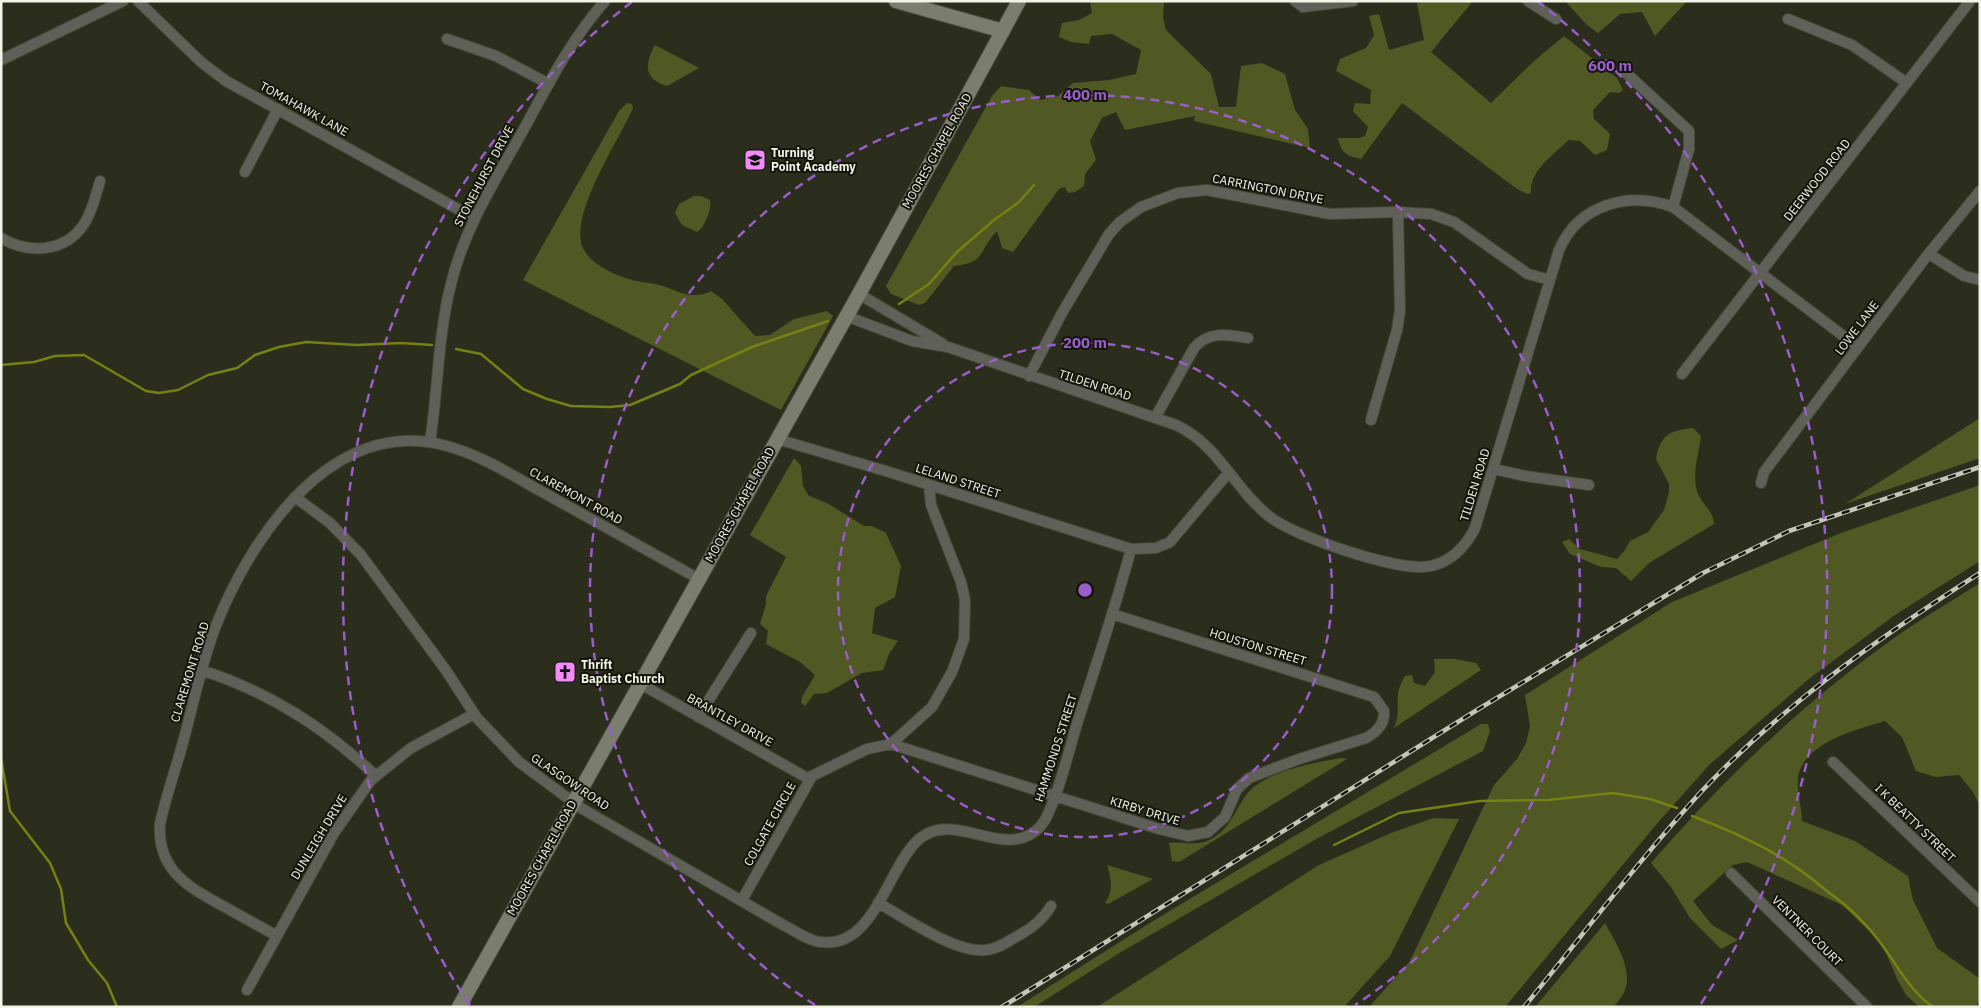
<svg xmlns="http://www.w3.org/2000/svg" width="1981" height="1008" font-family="'IBM Plex Sans',sans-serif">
<rect width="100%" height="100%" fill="#2b2e1c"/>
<path fill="#505823" d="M1090,1h74l-1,16 3,13 45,44 8,33h17l5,-41 21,-3 23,11 10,36 13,19 2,19 -116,-27 1,-5 -70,14 -9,-18 -14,6 -12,23 6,19 -11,14 -1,12 -9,6 -7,1 -3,-6 -6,2 -46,63 -11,-4 -5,-17c-19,19 -10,32 -43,35l-29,37 -6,2 -28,-11 -5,-8 106,-190 9,-10 28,4 11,10 18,-4 15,-13 36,-3 27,-6 5,-24 -29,-16 -21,2 -2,8 -18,-2 -12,-5 3,-14 17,-3 13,-7z
M1429,1h44l-42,51 60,51 43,-42 30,-25 53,42 6,12 -4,3 -9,-1 -17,18 1,9 16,15 -3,16 -12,5 -15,-14 -11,-1c-15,14 -40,31 -38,53l-4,1 -10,-5 -115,-86 -41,56c-14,-3 -20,-6 -23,-21h21l6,-2 3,-9 -15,-16 2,-8 15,1 1,-14 -35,-19 4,-12 26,-11 8,-13 -5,-19 10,-2 10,36 35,-10 -7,-37z
M1565,1h122l-32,35 -13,-24 -22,2 -22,19 -11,-8z
M655,45l44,23 -32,18c-23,-7 -23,-21 -12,-41z
M627,103l5,1 1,4c-14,32 -59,99 -52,134 3,14 16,23 28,29 13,7 25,10 40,12 23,2 38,20 62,8l11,8 33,37 15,-1 24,-16 33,-8 6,5 -52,94 -258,-130 96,-169z
M694,196h7l9,4c2,8 -5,28 -13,32l-15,-7 -7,-12 4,-9z
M1980,418v40l-135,46z
M1693,428l8,8c-2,17 -10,40 -3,58 4,10 16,18 16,30l-65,39 -18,18 -15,-13 -15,-1 -31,-13 -8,-12 7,-3 11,10 37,10 8,-9 5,-9 18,-9 16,-22 5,-18v-8l-13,-25c5,-25 13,-28 37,-31z
M794,458l7,8 2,20 6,10 18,7 37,23h8l14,7 15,33 -6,31 -20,11 -3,25 26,8 -9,13 -6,16 -21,3 -35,20 -13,1 -9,12 -4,-3 1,-6 13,-22 -15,-13 -34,-18 2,-13 -8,-7 6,-20v-8l20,-39 -36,-22z
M1980,485v76l-85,54 -85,63 -101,87 -54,61 -150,181h-136l41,-46 84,-176 23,-26 9,-16 4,-17 -5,-31 147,-93 169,-69z
M1980,583v223l-7,-14 -14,-17 -24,2 -19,-6 -14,-34 -17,-16c-27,8 -74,20 -85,49 -6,14 2,35 2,51l53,20 53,35 5,24 24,48 43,31v18l-4,10h-57l-13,-12 -9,-16 -15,-36 -40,-38 -95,-43 -14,3 -40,36 19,24 26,15 -17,9 -31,-31 -19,-31 -20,-24c72,-83 150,-158 239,-222 29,-21 60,-39 90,-58z
M1434,659h21l21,4 5,7 -87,58c9,-19 -3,-30 11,-52l7,-1 2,8 11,3 10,-14z
M1481,724h7l2,7 -7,20 -165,87 -197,114 -87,55h-17l136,-86z
M1342,758l5,1 -168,103 -7,-1 -3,-18c13,-2 26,3 38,-2 22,-9 27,-29 39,-46 16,-23 70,-33 96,-37z
M1433,818l26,1 -69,137 -46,51h-247l222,-142 72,-32z
M1107,865l46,14 -45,25 -3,-1c9,-12 6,-26 2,-38z
M1605,923c10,18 28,46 20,67 -2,6 -8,12 -11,17h-79z"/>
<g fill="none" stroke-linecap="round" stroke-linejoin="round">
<path stroke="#758114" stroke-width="2.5" d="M899,304l30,-20 28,-32 37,-32 25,-18 15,-17
M456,349l25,5 42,35 24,10 24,7 39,1 20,-2 50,-21 11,-9 61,-28 76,-26
M1,365l33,-3 21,-6 29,-1 62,36 13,2 19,-3 30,-15 29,-7 18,-13 24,-8 27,-5 51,3 44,-2 31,2
M1,758l9,53 40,52 11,26 5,34 22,37 19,23 10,24
M1692,816c48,18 91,38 130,71 12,10 25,18 36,30 10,10 21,23 29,35 15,21 24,39 46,55
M1334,845l65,-32 81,-12 68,-1 65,-7 37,6 27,9"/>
<g stroke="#474a39" stroke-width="12">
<path id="street" d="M138,1l63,61 25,19 248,137
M1295,1l8,6 50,-6
M1528,1l28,18
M1788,19l64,26 55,38
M447,39l49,17 53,28
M1,60l122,-59
M1625,72l64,59v18l-16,58
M245,172l33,-63
M1,238c27,16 64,15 83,-14 8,-12 12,-29 16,-43
M1929,254l35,22 16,4
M859,294l84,50
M846,316l66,25 36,6 228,78c42,19 59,65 94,92 26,20 130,56 161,49 21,-5 35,-20 44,-38l84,-278c20,-46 70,-59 114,-43l185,140
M1682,374l288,-373
M1029,376l33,-63 47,-79 11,-12 21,-15 37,-14 29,-3 123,24 68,-2 33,2 23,8 74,52 22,6
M1155,418l39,-70c15,-18 34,-13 54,-10
M1371,420l26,-90 3,-19 -2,-99
M777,439l112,33 242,77 25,-1 14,-6 59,-70
M430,442c8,-52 8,-107 21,-158 13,-54 42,-100 69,-148 26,-47 49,-94 85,-135
M1494,469l31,7 64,9
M1761,483l3,-11 162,-215 54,-66
M295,497l35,26 31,32 84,114 32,49 42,44 62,46 204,118c10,5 20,12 30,15 57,14 71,-69 101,-99 32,-32 74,8 109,-5 8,-3 15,-9 20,-17 13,-24 23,-66 31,-93 19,-59 39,-118 55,-178
M201,670c68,22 123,57 175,106
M638,686l8,1 163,92
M698,717l53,-84
M891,744l268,85 29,7 20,-4 17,-15 12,-28 12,-11 50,-19 67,-21c11,-6 19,-14 18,-27l-10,-14 -262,-83
M1833,762l147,140
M1731,873l136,134
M742,900l70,-124 55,-27 24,-5 41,-37 20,-35 12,-33 1,-39 -4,-18 -30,-77 -2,-20
M878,903c28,15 78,51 108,47 11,-1 20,-7 28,-12 16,-8 28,-17 37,-32
M277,936c-18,-10 -36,-20 -54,-30 -35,-19 -66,-36 -63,-82 5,-24 13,-47 20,-71 12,-42 20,-85 35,-125 35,-90 116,-211 228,-183 37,9 70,31 103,49 51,28 102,57 153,85
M247,990l87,-157 37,-53 40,-32 63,-34"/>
</g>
<g stroke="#474a39" stroke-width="16">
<path id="secondary" d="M896,1l107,30
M459,1007l400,-713 160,-293"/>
</g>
<use href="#street" stroke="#5f6158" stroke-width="10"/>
<use href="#secondary" stroke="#7b7e6f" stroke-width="14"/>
<g stroke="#c3c6b8" stroke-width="4.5">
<path id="rail" d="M1002,1007l475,-297 226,-137 86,-42 191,-64
M1524,1007c58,-71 115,-147 176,-214 81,-87 180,-156 280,-220"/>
</g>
<use href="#rail" stroke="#14150d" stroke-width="2.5" stroke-dasharray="8" stroke-linecap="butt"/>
</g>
<g fill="none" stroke="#995ec9" stroke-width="2.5" stroke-dasharray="9 6">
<circle cx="1085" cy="590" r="247"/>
<path d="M815 1005A495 495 0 1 1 1355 1005"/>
<path d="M470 1005A742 742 0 0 1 633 1M1537 1A742 742 0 0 1 1700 1005"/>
</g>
<defs>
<g id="school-square" transform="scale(1.125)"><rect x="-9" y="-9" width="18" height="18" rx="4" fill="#f18af4" stroke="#14150d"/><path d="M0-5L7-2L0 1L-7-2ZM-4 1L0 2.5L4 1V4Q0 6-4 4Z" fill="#111"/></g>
<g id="church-square" transform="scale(1.125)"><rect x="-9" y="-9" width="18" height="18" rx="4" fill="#f18af4" stroke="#14150d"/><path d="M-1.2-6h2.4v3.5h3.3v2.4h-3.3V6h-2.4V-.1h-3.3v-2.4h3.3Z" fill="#111"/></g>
</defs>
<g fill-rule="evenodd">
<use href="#school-square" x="755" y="160"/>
<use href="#church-square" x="565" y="672"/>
</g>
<g text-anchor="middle" stroke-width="4" stroke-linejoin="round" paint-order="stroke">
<g font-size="12" fill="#f2f4e8" stroke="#14150d">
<text transform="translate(304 109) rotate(29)" y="4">TOMAHAWK LANE</text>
<text transform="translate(937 151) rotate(-61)" y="4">MOORES CHAPEL ROAD</text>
<text transform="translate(484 176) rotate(-62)" y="4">STONEHURST DRIVE</text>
<text transform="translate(1817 180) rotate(-52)" y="4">DEERWOOD ROAD</text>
<text transform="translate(1268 189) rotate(11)" y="4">CARRINGTON DRIVE</text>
<text transform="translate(1857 328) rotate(-53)" y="4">LOWE LANE</text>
<text transform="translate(1095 385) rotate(18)" y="4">TILDEN ROAD</text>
<text transform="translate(958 481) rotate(18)" y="4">LELAND STREET</text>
<text transform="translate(1475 485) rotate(-73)" y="4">TILDEN ROAD</text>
<text transform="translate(576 496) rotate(29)" y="4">CLAREMONT ROAD</text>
<text transform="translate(740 505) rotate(-61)" y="4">MOORES CHAPEL ROAD</text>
<text transform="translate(1258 647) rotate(17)" y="4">HOUSTON STREET</text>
<text transform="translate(190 672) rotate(-73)" y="4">CLAREMONT ROAD</text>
<text transform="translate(730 720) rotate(29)" y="4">BRANTLEY DRIVE</text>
<text transform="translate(1056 748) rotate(-72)" y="4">HAMMONDS STREET</text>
<text transform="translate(570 782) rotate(34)" y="4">GLASGOW ROAD</text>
<text transform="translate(1145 811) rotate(17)" y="4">KIRBY DRIVE</text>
<text transform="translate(1915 823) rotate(44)" y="4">I K BEATTY STREET</text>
<text transform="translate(770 824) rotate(-61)" y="4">COLGATE CIRCLE</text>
<text transform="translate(319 837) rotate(-59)" y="4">DUNLEIGH DRIVE</text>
<text transform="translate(542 858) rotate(-61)" y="4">MOORES CHAPEL ROAD</text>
<text transform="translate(1807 931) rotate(45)" y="4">VENTNER COURT</text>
</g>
<g font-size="12" font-weight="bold" fill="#f2f4e8" stroke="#14150d" text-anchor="start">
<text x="771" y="157">Turning<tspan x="771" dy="14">Point Academy</tspan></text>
<text x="581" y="669">Thrift<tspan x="581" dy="14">Baptist Church</tspan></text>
</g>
</g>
<circle cx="1085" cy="590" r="8" fill="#995ec9" stroke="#14150d" stroke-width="2.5"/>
<g font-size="15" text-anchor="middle" font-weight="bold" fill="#995ec9" stroke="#14150d" stroke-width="4" stroke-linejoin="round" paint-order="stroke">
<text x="1610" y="71">600 m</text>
<text x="1085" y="100">400 m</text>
<text x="1085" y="348">200 m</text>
</g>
<rect width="1981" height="1008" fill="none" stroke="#f2f4e8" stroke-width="5"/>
</svg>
